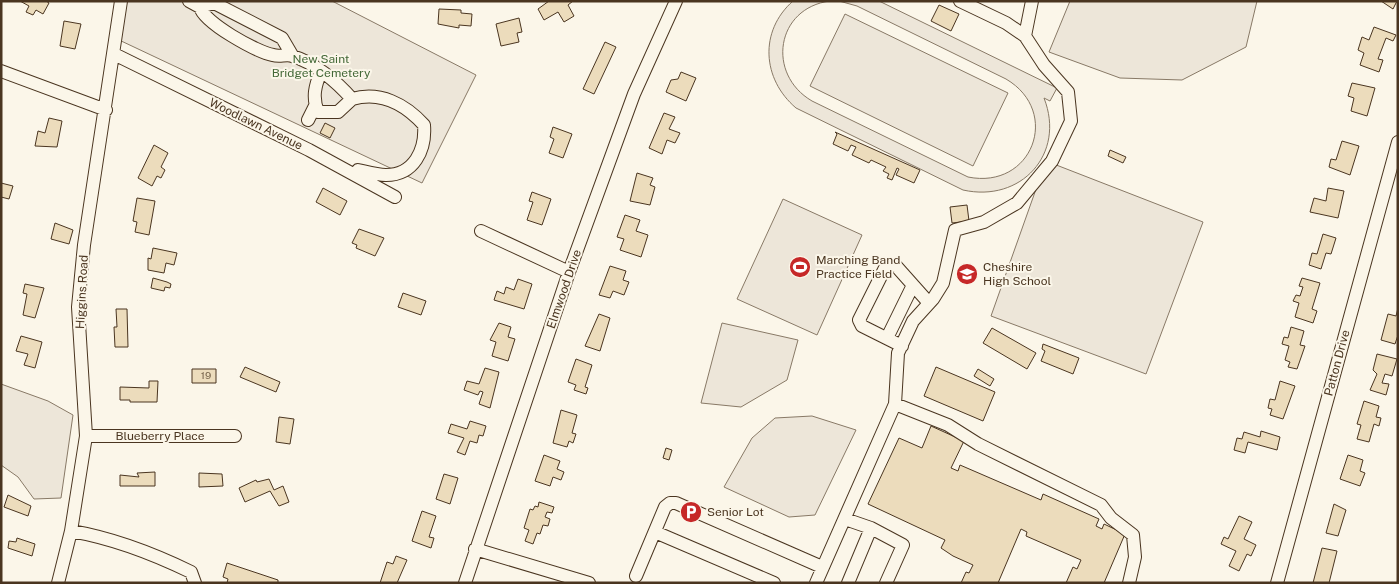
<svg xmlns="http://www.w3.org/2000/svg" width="1399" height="584" font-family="'Public Sans',sans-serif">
<rect width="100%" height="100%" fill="#fbf6e9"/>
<path fill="#ede6d9" stroke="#887966" d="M121,1h211l144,74 -54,108 -305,-144z
M793,1h37c-54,7 -64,73 -18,100l156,76c64,13 94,-65 38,-98l-149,-73 -18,-5h40l178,87 -7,13 -6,-3c22,56 -23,105 -81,92l-167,-82c-34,-29 -37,-77 -3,-107z
M1070,1h187l-11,46 -64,33 -62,-2 -71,-26z
M845,14l163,79 -35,73 -163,-80z
M1046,161l157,61 -57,152 -155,-58z
M783,199l79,36 -45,100 -80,-36z
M722,323l76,17 -11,40 -46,27 -40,-4z
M1,384l47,17 25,14 -12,83 -27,1 -16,-22 -17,-12z
M812,416l44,14 -41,85 -26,2 -65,-30 28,-49 23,-20z"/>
<path fill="#ecdcbc" stroke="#4a3520" d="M20,1h26l3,2 -6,11 -7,-4 -3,5 -7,-3 3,-6z
M573,1l-5,4 6,11 -10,6 -6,-10 -14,8 -6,-11 11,-8z
M1381,1h16l-4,8z
M939,5l20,9 -8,17 -20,-10z
M439,9l22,1v3l11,1 -1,12 -12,-1v3l-21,-4z
M519,18l3,14 -5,1 2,9 -18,4 -5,-22z
M64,21l17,3 -6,25 -15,-3z
M1374,27l22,8 -3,6 -7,-3 -8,21 5,1 -4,12 -19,-7 4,-12 -6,-3 4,-13 7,3z
M605,42l11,5 -22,47 -11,-5z
M681,72l15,6 -10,23 -20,-9 5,-12 7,-1z
M1352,83l23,5 -8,28 -16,-5 3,-13 -6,-2z
M664,113l11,4 -6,12 11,4 -5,10 -8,-3 -5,14 -13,-6z
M49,118l13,3 -5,26 -22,-1 3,-15 7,2z
M325,123l10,5 -5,10 -10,-5z
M553,127l19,7 -9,24 -14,-5 5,-14 -4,-2z
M835,132l85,38 -6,13 -18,-8 3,-6 -2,-1 -5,12 -5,-2 2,-4 -6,-3 3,-4 -15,-7 -2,3 -17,-8 4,-8 -5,-2 -3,6 -15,-7 4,-10z
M1342,141l17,5 -9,29 -21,-8 2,-8 5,1z
M154,145l14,8 -7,14 4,3 -4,8 -4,-2 -5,10 -14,-8z
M1110,150l16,7 -3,6 -15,-7z
M637,173l16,5 -3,7 5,2 -5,18 -20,-4z
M1,183l12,3 -4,13 -8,-2z
M323,188l24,13 -7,14 -24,-13z
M1328,188l16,3 -6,27 -28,-6 4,-14 12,3z
M532,192l19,7 -9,26 -15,-5 6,-18 -4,-1z
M137,198l18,3 -6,34 -14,-3 2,-10 -4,-1z
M967,205l2,16 -17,2 -2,-16z
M625,215l15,5 -4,11 12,4 -7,22 -21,-7 4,-11 -7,-2z
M55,223l18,7 -4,14 -18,-5z
M359,229l25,9 -9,18 -19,-8 1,-3 -5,-2z
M1323,234l13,4 -5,16 -5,-1 -5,16 -12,-4 3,-12 5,1z
M153,248l24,5 -3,12 -8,-2 -2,10 -16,-3v-12l3,1z
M610,266l16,5 -3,9 6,2 -5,13 -11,-4 -3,7 -11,-3z
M153,278l14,4 4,2 -1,4 -5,-1 -1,4 -13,-3z
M1302,278l18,5 -8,26 5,2 -4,12 -18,-6 4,-14 -6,-2 3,-6 4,1 3,-9 -4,-1z
M518,279l14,5 -8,25 -30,-9 3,-9 7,3 2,-7 8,3z
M25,284l19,4 -9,30 -12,-3 4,-21 -4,-1z
M403,293l23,8 -5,14 -23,-8z
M1398,308v27l-3,9 -14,-4 7,-26 8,2z
M116,309h11l1,38h-13l-1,-20h3z
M599,314l11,4 -10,33 -15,-5z
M499,323l12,4 -3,10 7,2 -7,22 -16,-5 4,-14 -6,-2z
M1291,327l13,4 -4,14 5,1 -8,23 -9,-2 2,-5 -5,-2 4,-14 -7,-2 2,-7 4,1z
M992,328l44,25 -9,16 -44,-26z
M21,336l21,6 -7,26 -11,-3 4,-11 -12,-3z
M1043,344l36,14 -6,16 -32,-13 4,-10 -3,-2z
M1377,354l20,5 -5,17 -7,-2 -3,9 7,1 -3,11 -16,-5 7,-16 -4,-4z
M576,359l16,6 -7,22 3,1 -2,6 -12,-4 2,-5 -8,-3z
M245,367l35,15 -4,10 -36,-15z
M936,367l59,25 -12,29 -59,-25z
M485,368l14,4 -9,36 -11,-4 4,-12 -3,-1 -2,4 -14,-5 3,-9 12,3z
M192,369h24v14h-24z
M978,369l16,10 -4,7 -16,-10z
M149,381h9l-1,21h-27v-2h-10v-13l29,1z
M1280,381l15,5 -12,33 -13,-4 2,-6 -4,-1 2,-9 5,1z
M1364,401l15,5 -3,11 5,1 -2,8 -5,-2 -5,18 -12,-3 4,-14 -4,-1z
M561,410l16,5 -5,18 4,1 -3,9 -4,-2 -2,6 -14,-4z
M279,417l15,2 -4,25 -14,-2z
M470,421l16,5 -3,10 -4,-1 -2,8 -7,-2 -5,14 -8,-3 7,-14 -16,-5 3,-9 16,5z
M931,426l33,15 -13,27 7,3 2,-6 81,35 2,-6 56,25 -3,7 6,3 2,-5 21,10 -21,49h-38l7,-16 4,2 4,-9 -55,-24 1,-4 -6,-3 -23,54h-37l5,-11 3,1 4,-8 -20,-9 -12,-8 4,-8 -77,-36 31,-66 23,10z
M1261,431l19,6 -3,13 -29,-8 -3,11 -11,-3 3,-12 5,1 2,-7 16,5z
M666,448l6,2 -3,10 -6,-2z
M544,455l16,6 -3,8 7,3 -3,8 -8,-3 -3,9 -15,-5z
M1348,455l15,5 -3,11 5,2 -5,13 -20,-7z
M155,472v14h-35v-11l19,2 -2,-4z
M199,473l23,1 1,12 -24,1z
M444,474l14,4 -8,26 -14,-5z
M269,479l5,11 9,-4 6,16 -10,4 -9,-15 -25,11 -6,-14 17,-8 1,2z
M8,495l23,11 -3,10 -24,-9z
M539,502l15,5 -2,6 -5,-1 -2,5 5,2 -2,7 -5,-1 -3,9 -3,-1 -4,11 -8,-3 4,-11 -5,-2 6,-19 3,1 2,-4 3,1z
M1334,504l12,6 -8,26 -12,-3z
M422,511l14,5 -7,21 5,1 -3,10 -19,-7z
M1239,516l13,6 -8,17 12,6 -5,11 -4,-2 -8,17 -10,-5 7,-15 -15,-7 3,-7 4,2z
M17,538l18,6 -3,12 -24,-8 1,-7 7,1z
M1322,548l15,3 -8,32h-16z
M396,556l11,4 -10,23h-17l7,-21 6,2z
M227,563l51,17v3h-51l1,-4 -5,-2z"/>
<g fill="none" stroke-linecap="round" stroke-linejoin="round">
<g stroke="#4a3520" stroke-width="14">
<path id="minor" d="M189,1l11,6c4,16 57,45 73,48 6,2 14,-1 19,1 22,6 45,26 60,43 28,-8 53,5 72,26 2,25 -10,50 -38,50 -9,0 -19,-3 -28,-5l-3,5
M200,7l14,-4 68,35 10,17
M1025,36l7,-35
M114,54l195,96 86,47
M1,71l105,39
M321,71c-6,15 -9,26 -3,41h20l14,-13
M308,120l7,-14
M481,231l88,41
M887,338l26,-53
M902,346l-40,-20 -3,-6 28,-56 9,2 33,37
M895,404l53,21 30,19 123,61 10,13 22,17 2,22 -6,26
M86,436h149
M845,519l26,9 32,17 -17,38
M71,531c41,7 83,23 120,41l4,11
M655,532l119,51
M475,549l114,34
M636,576l29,-69 5,-4h6l146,64
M58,583l13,-52 15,-95 -8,-129 6,-62 37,-244
M465,583l104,-311 65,-178 42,-93
M816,583l79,-179 3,-51 15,-32 20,-22 10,-16 12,-53 29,-8 33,-19 35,-42 19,-40 -3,-29 -24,-27 -19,-29 -19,-13 -46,-22
M848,583l23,-55
M1277,583l121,-441"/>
</g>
<use href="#minor" stroke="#fbf6e9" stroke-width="12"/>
</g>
<defs>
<g id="stadium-disc" transform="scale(1.125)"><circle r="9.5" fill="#c62828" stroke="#fbf6e9"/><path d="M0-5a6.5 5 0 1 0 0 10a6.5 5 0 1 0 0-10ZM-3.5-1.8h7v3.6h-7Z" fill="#fff"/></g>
<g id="school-disc" transform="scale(1.125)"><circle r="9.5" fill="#c62828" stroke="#fbf6e9"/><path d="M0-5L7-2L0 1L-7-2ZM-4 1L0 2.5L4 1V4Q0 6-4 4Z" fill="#fff"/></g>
<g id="parking-disc" transform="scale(1.125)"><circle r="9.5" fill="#c62828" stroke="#fbf6e9"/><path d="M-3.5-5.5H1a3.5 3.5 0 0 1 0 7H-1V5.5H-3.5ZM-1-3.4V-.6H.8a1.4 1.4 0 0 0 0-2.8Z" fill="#fff"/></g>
</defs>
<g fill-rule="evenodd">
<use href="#stadium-disc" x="800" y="267"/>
<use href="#school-disc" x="967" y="274"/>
<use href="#parking-disc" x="691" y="512"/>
</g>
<g text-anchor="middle" stroke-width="4" stroke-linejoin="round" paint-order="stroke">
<g font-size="10" fill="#725f47">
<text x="206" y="379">19</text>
</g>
<g font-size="12" fill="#436837" stroke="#fbf6e9">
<text x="321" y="63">New Saint<tspan x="321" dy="14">Bridget Cemetery</tspan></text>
</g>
<g font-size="12" fill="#4a3520" stroke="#fbf6e9">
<text transform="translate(256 124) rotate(26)" y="4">Woodlawn Avenue</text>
<text transform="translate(564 289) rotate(-71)" y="4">Elmwood Drive</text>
<text transform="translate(82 292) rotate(-87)" y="4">Higgins Road</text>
<text transform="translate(1337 363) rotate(-75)" y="4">Patton Drive</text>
<text x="160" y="440">Blueberry Place</text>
</g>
<g font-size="12" fill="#4a3520" stroke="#fbf6e9" text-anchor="start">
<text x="816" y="264">Marching Band<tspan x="816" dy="14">Practice Field</tspan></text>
<text x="983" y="271">Cheshire<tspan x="983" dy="14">High School</tspan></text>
<text x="707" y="516">Senior Lot</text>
</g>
</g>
<rect width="1399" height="584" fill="none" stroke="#4a3520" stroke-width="5"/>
</svg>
